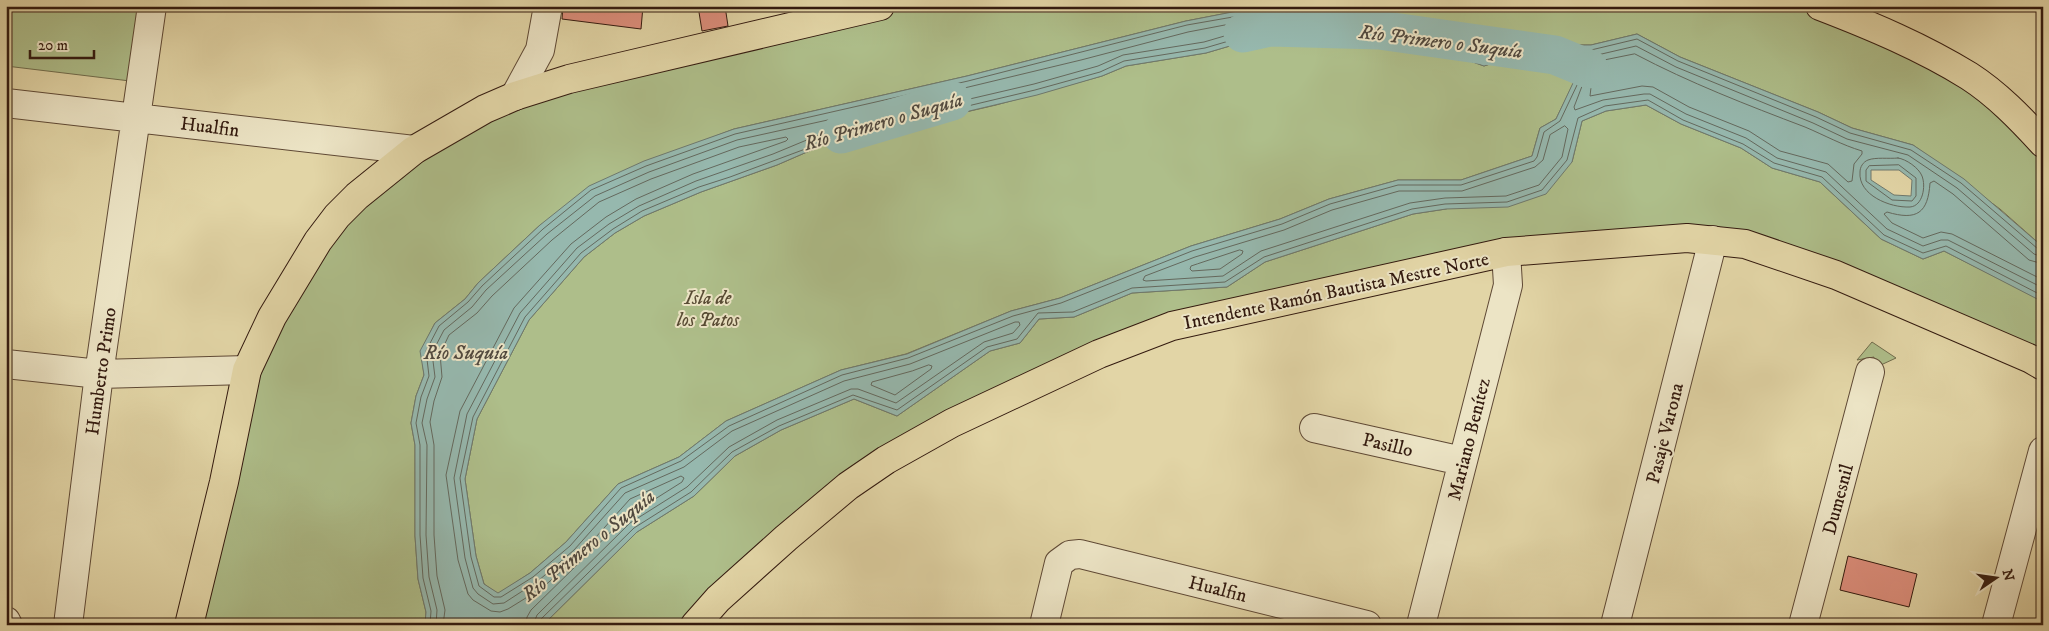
<svg xmlns="http://www.w3.org/2000/svg" width="2049" height="631" font-family="'IM FELL DW Pica',serif">
<rect width="100%" height="100%" fill="#e2d5a6"/>
<filter id="stains"><feTurbulence type="fractalNoise" baseFrequency=".004" numOctaves="4"/><feColorMatrix values="0 0 0 0 .2 0 0 0 0 .09 0 0 0 0 .02 0 0 0 .5 -.17"/></filter>
<radialGradient id="worn" r=".72"><stop offset=".6" stop-color="#630" stop-opacity="0"/><stop offset="1" stop-color="#630" stop-opacity=".3"/></radialGradient>
<path fill="#aebe8a" stroke="#706c4c" d="M6,6h106l27,4 -9,71 -124,-15z
M880,6h940l84,34 139,103v104l-43,-38 -87,-64 -61,-17 -34,-16 -138,-55 -43,-23 -46,11h-21l-57,-13 -52,-2 -59,-14 -102,-4 -41,-5 -73,14 -219,55 -233,53 -34,13 -160,83 -62,58 -13,16 -30,24 -14,28 3,24 -8,21 -5,27 4,22v91l3,43 8,33 -1,13h-236l58,-255 71,-129 167,-132z
M1328,23l35,3 49,14 72,26 49,-16 22,12 19,20 -18,37 -16,9 -8,28 -71,24h-63l-69,19 -49,20 -89,27 -131,52 -49,13 -105,43 -65,16 -115,51 -47,36 -61,27 -52,58 -36,31 -32,21 -14,-10 -8,-28 -11,-77 12,-60 52,-99 55,-63 31,-24 29,-17 57,-24 76,-27 53,-23 21,-2 27,2 18,-29 14,12 86,-20 106,-29 24,-10 80,-13 34,-10 26,-4 27,-11z
M1646,105l35,19 60,24 31,20 48,14 61,57 42,20 21,-8 95,48 4,3v64l-298,-122 -239,8 -334,74 -253,114 -224,185h-152l94,-93 57,-36 41,-40 46,-26 73,-31 43,17 93,-65 30,-8 19,-24 35,-2 58,-24 95,-6 38,-25 148,-48 33,-5 126,-47 10,-41 24,-10z
M1872,342l24,16 -26,12 4,-13 -17,3z"/>
<path fill="#96b8ae" stroke="#6e796e" fill-rule="evenodd" d="M1258,7l42,5 102,4 59,14 52,2 57,13h21l46,-11 43,23 138,55 34,16 61,17 51,34 79,68v55l-99,-51 -21,8 -42,-20 -61,-57 -48,-14 -31,-20 -60,-24 -35,-19 -40,6 -24,10 -10,41 -26,32 -38,13 -62,2 -33,5 -148,48 -38,25 -95,6 -58,24 -35,2 -19,24 -30,8 -93,65 -43,-17 -73,31 -46,26 -41,40 -57,36 -94,93h-118l1,-13 -8,-33 -3,-43v-91l-4,-22 5,-27 8,-21 -4,-24 15,-28 30,-24 13,-16 62,-58 49,-39 55,-25 90,-32 233,-53 219,-55zM1328,23l35,3 49,14 72,26 49,-16 22,12 18,21 -17,36 -16,9 -8,28 -71,24h-63l-69,19 -49,20 -89,27 -131,52 -49,13 -104,43 -66,16 -115,51 -47,36 -61,27 -52,58 -36,31 -32,20 -14,-9 -8,-28 -11,-77 12,-60 52,-99 55,-63 31,-24 29,-17 57,-24 76,-27 53,-23 21,-2 27,2 18,-29 14,12 127,-30 65,-19 24,-10 80,-13 34,-10 26,-4 27,-11zM1899,170l13,10 -1,16 -17,-1 -23,-15v-10z"/>
<g fill="none" stroke-linecap="round" stroke-linejoin="round">
<path stroke="#64695e" stroke-width="1" d="M1269,6l1,5 3,2 29,4 2,3 -39,14 -26,4 -34,10 -81,13 -24,11 -65,18 -122,29 -14,-10h-5l-19,27 -24,-1 -23,2 -20,11 -78,29 -31,10 -57,24 -29,18 -32,24 -56,64 -52,100 -13,61 11,79 8,29 15,11h7l32,-20 37,-31 51,-58 60,-27 48,-35 113,-51 66,-17 105,-42 48,-13 131,-52 90,-27 48,-20 68,-19h63l73,-24 3,-4 7,-25 16,-11 18,-38c-4,-16 -24,-27 -37,-35l1,-4 27,6h22l46,-11 41,22 138,56 34,16 61,17 50,33 77,66 5,1
M1261,11l12,9v4l-10,4 -25,4 -34,10 -81,13 -25,11 -64,18 -120,28 -9,-7 1,-3 175,-42 107,-28 63,-12z
M1377,19c30,2 54,12 83,16 23,3 46,1 69,6l2,3 -48,16 -69,-25 -38,-11 -2,-3z
M1464,41l38,2 2,3 -20,8 -22,-8 -1,-3z
M1635,54c55,29 112,51 170,73 19,8 37,18 57,24v3l-8,10 -2,17 -4,1 -20,-18 -48,-13 -31,-20 -60,-24 -36,-20 -11,-1 -52,10 2,-17 -7,-12 1,-3z
M1565,126l3,3 -6,28 -23,28 -33,11 -61,2 -35,5 -149,48 -38,25 -77,5 -3,-1 2,-4 50,-19 89,-27 48,-20 67,-19h63l73,-24 8,-7 7,-25z
M1898,158c8,1 21,10 24,18 4,10 1,30 -12,31 -20,1 -52,-12 -50,-35 0,-5 3,-10 8,-12 8,-3 21,-1 30,-2z
M1899,165l17,13v18l-4,5 -20,-1 -26,-19v-11l3,-4z
M1240,250l3,1 -1,3 -22,15 -28,2 -2,-2 1,-3 6,-2z
M2043,257l-9,-3 -77,-66 -49,-33 -61,-16 -34,-16 -137,-56 -40,-21 -43,10 -25,2 14,18 2,5 -10,26 1,3 28,-10 41,-6h6l36,20 60,24 31,20 49,14 61,57 36,17 18,-6h7l95,48
M2043,264l-14,-4 -76,-66 -19,-13 -4,2c-2,30 -13,38 -43,29l-3,2 8,9 31,15 18,-6 11,2 91,46
M929,365l3,1 -1,3 -36,26 -24,-10 1,-3 40,-11z
M430,625l1,-14 -8,-33 -3,-43v-90l-4,-22 5,-26 8,-21 -3,-25 13,-25 29,-24 14,-16 61,-57 48,-39 55,-24 89,-32 233,-53 219,-56 63,-11 4,-3v-5
M436,625l1,-15 -8,-33 -3,-42 1,-90 -5,-22 5,-24 8,-22 -3,-24 12,-23 28,-23 14,-17 61,-56 48,-38 54,-24 88,-32 145,-32 1,3 -11,19 -22,-1 -24,3 -53,22 -77,27 -57,25 -30,18 -32,24 -57,65 -53,101 -13,64 11,80 8,30 5,6 15,10 11,-1 34,-22 36,-31 51,-57 59,-26 48,-36 112,-50 66,-17 105,-42h4l1,3 -7,8 -29,9 -88,61 -38,-14h-7l-74,31 -48,27 -42,40 -57,36 -93,92 -4,10
M443,625l2,-15 -8,-34 -3,-41v-90l-4,-23 4,-21 8,-24 -2,-23 9,-19 28,-22 15,-17 60,-56 47,-38 52,-23 88,-32 47,-10 2,2 -2,2 -93,33 -57,25 -30,18 -35,27 -57,64 -54,103 -14,64 12,85 10,34 5,6 18,11 9,1 8,-3 34,-21 37,-32 51,-57 51,-23 3,2 -2,4 -57,36 -94,92 -4,7 -1,8
M540,625l1,-6 93,-91 57,-36 41,-40 47,-26 74,-31 44,15 90,-63 30,-8 21,-26 35,-1 59,-24 93,-6 39,-25 148,-48 33,-5 62,-2 35,-12 25,-30 11,-42 27,-12 43,-6 35,20 60,24 31,19 48,14 62,58 39,18 23,-7 97,50"/>
<path stroke="#96b8ae" stroke-width="39" d="M1243,33l27,-6 109,3 176,25 34,14
M841,134l111,-33"/>
</g>
<path fill="#de8f7d" stroke="#331a0f" d="M563,6h80l-2,23 -79,-10z
M698,6h27l3,20 -26,5z
M1848,556l69,18 -8,33 -69,-17z"/>
<g fill="none" stroke-linecap="round" stroke-linejoin="round">
<g stroke="#5f4935" stroke-width="30">
<path id="minor" d="M515,96l25,-46 8,-44
M6,103l408,47
M6,364l93,10 148,-4
M1314,428l148,33
M6,621l2,4
M68,625l31,-251 53,-368
M1044,625l15,-62 11,-8 10,-1 287,71
M1421,625l87,-340 -2,-33
M1615,625l98,-385
M1803,625l67,-253
M1996,625l47,-174"/>
</g>
<g stroke="#331a0f" stroke-width="30">
<path id="major" d="M1820,6c52,20 102,41 149,70 28,18 52,43 74,67
M189,625l35,-143 23,-112 25,-53 46,-76 19,-25 20,-20 57,-46 71,-41 30,-13 54,-17 311,-73
M695,625l23,-26 68,-61 62,-52 38,-26 66,-37 147,-69 73,-28 334,-74 181,-14 58,6 91,31 195,84 12,7"/>
</g>
<use href="#minor" stroke="#ece4c5" stroke-width="28"/>
<use href="#major" stroke="#e2d5a6" stroke-width="28"/>
</g>
<g text-anchor="middle" stroke-width="4" stroke-linejoin="round" paint-order="stroke">
<g font-size="19" fill="#331a0f" stroke="#ece4c5">
<text transform="translate(210 126) rotate(7)" y="7">Hualfin</text>
<text transform="translate(1336 290) rotate(-12)" y="7">Intendente Ramón Bautista Mestre Norte</text>
<text transform="translate(100 371) rotate(-82)" y="7">Humberto Primo</text>
<text transform="translate(1664 433) rotate(-76)" y="7">Pasaje Varona</text>
<text transform="translate(1468 439) rotate(-76)" y="7">Mariano Benítez</text>
<text transform="translate(1388 444) rotate(13)" y="7">Pasillo</text>
<text transform="translate(1837 499) rotate(-75)" y="7">Dumesnil</text>
<text transform="translate(1218 588) rotate(14)" y="7">Hualfin</text>
</g>
<g font-size="19" font-style="italic" fill="#584b34" stroke="#ece4c5">
<text x="708" y="304">Isla de<tspan x="708" dy="22">los Patos</tspan></text>
</g>
<g font-size="20" font-style="italic" fill="#51493f" stroke="#ece4c5">
<text transform="translate(1441 41) rotate(7)" y="7">Río Primero o Suquía</text>
<text transform="translate(883 121) rotate(-16)" y="7">Río Primero o Suquía</text>
<text x="466" y="359">Río Suquía</text>
<text transform="translate(588 545) rotate(-39)" y="7">Río Primero o Suquía</text>
</g>
</g>
<rect width="2049" height="631" fill="none" stroke="#e2d5a6" stroke-width="25"/>
<rect x="8" y="8" width="2034" height="616" fill="none" stroke="#331a0f" stroke-width="2.5"/>
<rect x="12" y="12" width="2024" height="606" fill="none" stroke="#331a0f"/>
<g transform="translate(1996 578) rotate(77)" stroke="#ece4c5" stroke-width="4" paint-order="stroke">
<path d="M0-4L9 19L0 12L-9 19Z" fill="#331a0f"/>
<text y="-8" font-size="14" font-weight="bold" text-anchor="middle" fill="#331a0f">N</text>
</g>
<path d="M30 50v8h64v-8" fill="none" stroke="#331a0f" stroke-width="2.5"/>
<text x="38" y="50" font-size="15" fill="#331a0f" stroke="#ece4c5" stroke-width="4" paint-order="stroke">20 m</text>
<rect width="100%" height="100%" filter="url(#stains)"/>
<rect width="100%" height="100%" fill="url(#worn)"/>
</svg>
